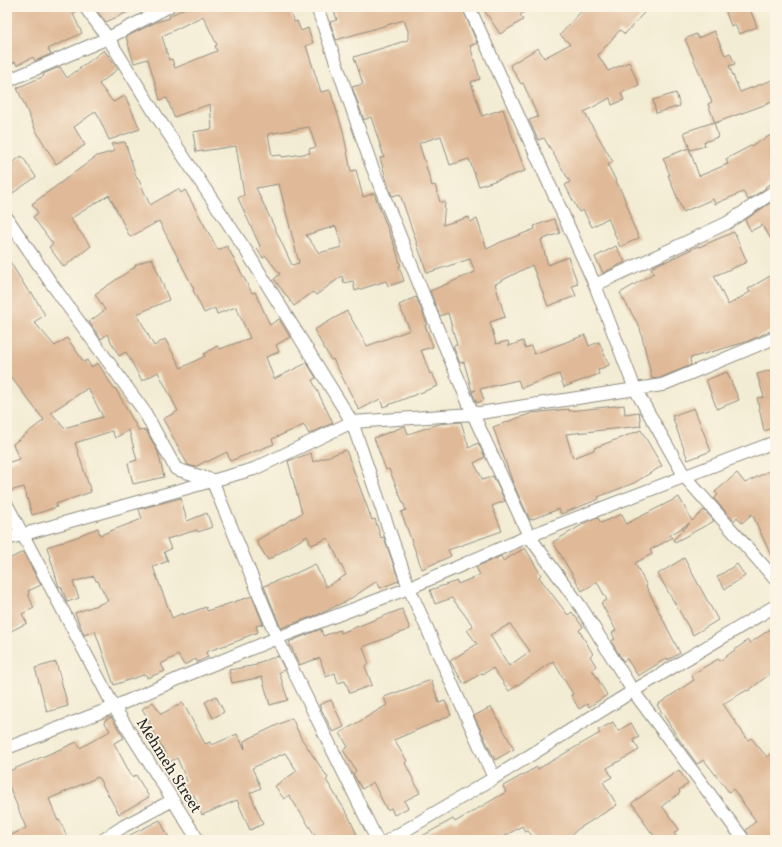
<svg xmlns="http://www.w3.org/2000/svg" width="782" height="847" font-family="Vollkorn,serif">
<rect width="100%" height="100%" fill="#fcf5e5"/>
<filter id="ink" filterUnits="userSpaceOnUse"><feTurbulence type="fractalNoise" baseFrequency=".025" numOctaves="2"/><feDisplacementMap in="SourceGraphic" scale="8" xChannelSelector="R" yChannelSelector="G"/><feConvolveMatrix kernelMatrix="1 2 1 2 8 2 1 2 1" color-interpolation-filters="sRGB"/></filter>
<filter id="wash" filterUnits="userSpaceOnUse"><feTurbulence type="fractalNoise" baseFrequency=".012" numOctaves="4" result="noise"/><feDisplacementMap in="SourceGraphic" scale="16" xChannelSelector="R" yChannelSelector="G"/><feGaussianBlur stdDeviation="0.9" result="paint"/><feColorMatrix in="noise" values="0 0 0 0 0 0 0 0 0 0 0 0 0 0 0 0 0 1.4 0 .05"/><feComposite in="paint" operator="in"/></filter>
<g filter="url(#wash)">
<rect width="100%" height="100%" fill="#f3ecd4"/>
<g id="blocks">
<path fill="#e0ba98" fill-rule="evenodd" d="M7,7h71v3l-5,4 9,19 -34,16 3,5 -16,7 -2,-4 -16,8 -2,-3 -8,4z
M102,7h37l-33,15 -10,-12z
M187,7h101l6,15 3,-1 4,10 7,-3 5,15 -7,3 15,46 9,-2 13,41 8,40 5,-1 7,27 11,-4 22,57 5,16h-2l5,15 -16,5 -2,-5 -31,10 -2,-10 -9,2 -2,-7 -26,19 -3,-3 -19,14 -20,-27 6,-5 -14,-18 -3,2 -6,-9 3,-3 -22,-48 6,-3 -8,-49 -40,6 -3,-20 19,-3 -2,-25 -36,13 -7,-19 -7,2 -12,-41 -14,4 -8,-26 30,-15 14,-4 -1,-2zM203,16l14,29 -2,1 2,5 -42,17 -3,-9 -3,1 -7,-24zM309,127l7,20 -7,2 1,4 -28,4 -1,-2 -9,1 -4,-22zM279,184l20,79 -7,2 -36,-77zM336,226l6,21 -23,6 -13,-18z
M333,7h129l15,36 -7,3 10,33 -9,3 11,34 21,-7 22,62 -46,15 -10,-27 -19,6 -9,-29 -22,7 13,43 3,-1 5,17h5l-2,23 26,-8 1,5 7,-3 10,30 14,-7 34,-13 -1,-3 20,-7 6,14 -19,7 7,25 20,-8 10,27 -6,2 4,10 -28,10 -16,-41 -37,19 10,33 -15,5 6,22 12,-3 1,5 14,-5 2,7 6,-2 3,8 51,-19 4,11 10,-4 10,23 -11,5 1,4 -35,13 -5,-13 -38,14 -3,-8 -38,9 4,11 -7,3 -5,-11 4,-2 -4,1 -8,-29 -4,1 -7,-17 4,-1 -9,-32 -8,3 -10,-25 45,-19 -5,-13 -43,14 -27,-79 -8,2 -3,-8 -9,-30 4,-1 -13,-40 -7,3 -12,-33 11,-3 -9,-27 54,-17v-9l-4,-11 -68,20 -6,-18 7,-2z
M482,7h50l-12,8 3,5 -23,14z
M585,7h64l-24,27 -5,-4 -22,25 10,16 21,-9 10,23 -18,8 3,7 -12,5 -2,-7 -26,14 29,50 -5,3 15,30 9,23h-2l9,20 -19,9 -12,-29 -16,9 -9,-17 -4,2 -14,-27 5,-3 -26,-44 -6,2 -9,-20 9,-3 -15,-34 -2,1 -11,-19 28,-17 6,10 26,-14 -10,-9z
M724,7h25l8,20 -18,7 -4,-10 -4,2z
M714,31l11,24 5,-2 5,11 -6,2 11,26 35,-13v22l-60,22 -7,-19 4,-2 -27,-63 11,-5 2,4z
M104,50l14,19 -19,15 14,18 12,-6 15,33 -31,11 -13,-29 -22,16 11,18 -29,19 -21,-35 -18,-41 27,-12 -1,-2 17,-7 7,11z
M676,93l4,13 -24,7 -3,-13z
M714,122l4,15 -14,5 1,4 -15,4 -6,-18z
M775,133v49l-10,5 1,1 -18,12 -5,-8 -28,12 -2,-5 -30,13 -15,-37h2l-7,-17 26,-10 10,28 29,-12 -2,-5z
M125,142l12,37 1,-1 12,27 28,-16 3,4 4,-3 33,60 9,-4 25,47 3,-1 15,33 9,-6 11,18 -14,8 3,7 -13,5 8,22 33,-16 9,15 -4,2 21,43 -24,11 -5,-9 -32,14 2,5 -44,17 -3,-9 -20,10 -1,-1 -11,6 -7,-2 -25,-46 15,-8 -20,-39 -16,9 -16,-29 -7,4 -12,-22 -6,5 -12,-17 16,-12 -10,-16 40,-27v-2l17,-7 17,42 -32,14 17,32 11,-7 16,29 24,-12 -1,-2 13,-8 3,3 30,-11 -14,-31 -19,7 -2,-6 -11,5 -11,-23 1,-1 -35,-68 -29,16 -21,-42 -39,24 21,27 -27,21 -15,-20 4,-3 -20,-27 5,-4 -6,-9 65,-48 18,-5 -4,-7z
M22,156l14,21 -29,20v-31z
M773,201l2,4v40l-13,-20 -11,6 -6,-11z
M734,232l13,30 -33,14 14,29 22,-13 -2,-3 27,-16v56l-29,13 -56,16 1,7 -31,13 -8,1 -12,-51 -20,-35 34,-20 -3,-5 13,-7 1,1 33,-16 1,1z
M616,246l9,16 -22,11 -8,-16z
M7,257l23,37 2,-1 13,22 -11,7 21,24 12,-8 17,24 3,-2 4,7 7,-4 16,26 1,-1 24,43 7,-1 12,22 6,25 -31,7 -5,-21 9,-3 -8,-30 -14,8 -3,-7 -37,12 16,49 -35,12 1,3 -25,8 -8,-28 -14,4 -3,-9v-19l12,-4 -6,-15 31,-24 -37,-48zM88,388l15,29 -39,11 -13,-16z
M416,297l11,27 -2,1 8,22 -12,3 9,24 2,-1 6,13 -55,21 -3,-8 -21,11 -26,-51 -2,1 -17,-30 33,-19 20,35 43,-16 -11,-25z
M775,369v58l-11,4 -7,-33 7,-1 -7,-23z
M727,372l12,28 -22,9 -11,-29z
M624,405l1,9 14,-2 2,14 -75,8 7,24 21,-8v-2l47,-18 21,36 -28,17 -36,14 1,2 -38,15 -2,-5 -29,11 -17,-37 -20,-56 39,-14 37,-4v2z
M694,408l17,43 -23,9 -16,-44z
M461,422l8,26 9,-5 7,14 -11,6 9,17 10,-4 12,25 -13,5 10,25 -54,19 3,6 -29,13 -21,-57 5,-2 -17,-41 -3,1 -12,-32 31,-12 3,8 31,-10z
M346,450l26,70 3,-1 6,19 3,-1 15,44 -19,7 -3,-7 -33,22v-1l-22,11 -41,15 -17,-42 22,-9v1l29,-14 11,23 20,-12 -18,-37 -17,7 -4,-9 -39,24 -12,-19 46,-28 -14,-52 23,-8 2,9z
M775,468v96l-23,-50 -10,9 -5,-6 -3,4 -20,-22 4,-4 -3,-3 22,-19 8,10z
M679,497l13,24 12,-11 10,11 -39,21 -2,-2 17,-17 -20,12 2,3 -22,12 2,4 -17,9 12,23h-1l34,67 -12,7 -1,-2 -29,18 -11,-17 -4,2 -12,-20 4,-2 -3,-6 4,-3 -15,-27 6,-3 -10,-18 -15,9 -29,-49 34,-20 11,-4 3,5 21,-9 4,10z
M181,498l6,23 20,-8 5,14 -14,5 -1,-2 -30,9 4,10 -7,3 4,9 -15,6 19,51 11,-5v2l23,-8 1,4 45,-15 11,28 -7,2 2,6 -15,6v1l-37,13 2,5 -11,5 -1,-3 -12,6 -6,-10 -17,9 4,7 -18,7 -1,-4 -32,11 -19,-54 -11,4 -9,-22 33,-12 -10,-20h-2l-2,-5 -21,6 6,16 -12,4 -6,-16 -2,1 -12,-40 33,-11v-1l18,-7 2,7 42,-16 -3,-10z
M525,548l16,27 -2,2 29,38 4,-3 11,15 -4,3 14,24 -3,2 6,10 -4,3 15,26 -18,12 -2,-3 -8,5 -8,-14 2,-1 -20,-33 -44,30 -16,-23 -10,6 -1,-1 -18,11 -14,-23 27,-17 -10,-14 6,-4 -21,-28 -17,6 -5,-14 27,-9 1,3 22,-9 -4,-8 25,-11 2,5zM510,624l20,27 -21,15 -19,-31z
M23,552l18,33 -13,6 1,2 -1,1 6,14 -12,6 5,9 -20,10v-73z
M684,558l34,62 -25,15 -35,-61z
M737,564l8,12 -20,13 -8,-12z
M402,609l8,20 -47,18 6,17 -4,2 7,19 -22,8 -5,-12 -7,2 -3,-10 -9,4 -6,-19 -21,7 -10,-23 32,-13 2,7 17,-6 1,3z
M775,626v44l-27,21 -1,-1 -24,14 25,36 3,-2 16,19 8,-6v84l-5,5h-19l-5,-10 10,-9 -23,-32 -4,3 -25,-32 -7,4 -19,-26 -21,-33 37,-25 -3,-5 27,-16 2,2 28,-21 2,3z
M278,656l7,14 -6,2 9,28 -18,5 -8,-28 -30,6 -3,-13 28,-5v-2z
M56,662l12,44 -21,6 -12,-44z
M431,680l8,23 6,-2 6,14 -57,25 13,21 -2,2 15,30 -16,8 4,7 -14,7 -3,-7 -4,2 -14,-28 -11,7 -9,-15 3,-3 -13,-21 5,-3 -8,-14 47,-28 -3,-8z
M216,696l8,16 -11,6 -8,-16z
M331,700l13,27 -11,5 -14,-27z
M153,702l8,12 22,-11 22,41 5,-2 2,3 25,-11 8,15 -1,-8 48,-23 9,20 27,40 -2,2 22,35 10,22 -6,3h-34l-29,-45 -5,4 -9,-13 22,-15 -12,-18 -33,15 9,20 -11,5 13,31 -13,6 -13,-30 -35,15 -8,-20 -8,3 -6,-14 7,-3 -10,-23 -7,4 -22,-40 2,-1 -8,-12z
M491,707l23,42 -19,11 -21,-44z
M111,717l13,21 -10,5 18,34 4,-2 13,22 -30,17 -21,-37 -49,22 9,22 2,-1 8,20h-61v-3l19,-9 -19,-47v-9l70,-30 3,6 30,-17 -6,-10z
M613,722l5,9 13,-8 8,14 -6,3 6,10 -32,18 5,9 -9,5 14,23 -39,24 -12,11h-30l-8,-9 -3,1 -3,-6 -24,14h-83l38,-21 2,3 51,-30 -3,-6 34,-19 1,2 62,-36 -2,-3z
M679,770l9,14 -9,6 1,3 -18,13 17,23 -5,4 5,7h-22l-14,-19 1,-1 -12,-17z
M160,820l10,20h-50z"/>
</g>
</g>
<g filter="url(#ink)">
<use href="#blocks" fill-opacity="0" stroke="#8f8c80" stroke-width="1"/>
<g fill="none" stroke-linecap="round" stroke-linejoin="round">
<g stroke="#8f8c80" stroke-width="14">
<path id="minor" d="M85,7l23,31 50,80 89,134 105,170 57,166 85,190
M317,7l54,157 57,142 45,108 56,122 52,71 52,84 111,149
M469,7l126,278 40,104 50,88 90,102
M7,81l101,-43 60,-31
M7,218l44,65 93,128 32,58 36,11 65,158 100,202
M595,285l132,-62 48,-32
M7,505l107,202 84,133
M7,539l247,-70 98,-47 121,-8 189,-29 113,-47
M7,748l107,-41 73,-32 90,-37 132,-50 120,-52 246,-94
M103,840l21,-14 49,-26
M389,840l105,-62 139,-87 142,-85"/>
</g>
<use href="#minor" stroke="#fff" stroke-width="12"/>
</g>
</g>
<g text-anchor="middle" stroke-width="3.5" stroke-linejoin="round" paint-order="stroke">
<g font-size="16" fill="#2b2b2b" stroke="#fcf5e5">
<text transform="translate(170 765) rotate(58)" y="6">Mehmeh Street</text>
</g>
</g>
<rect width="782" height="847" fill="none" stroke="#fcf5e5" stroke-width="24"/>
</svg>
